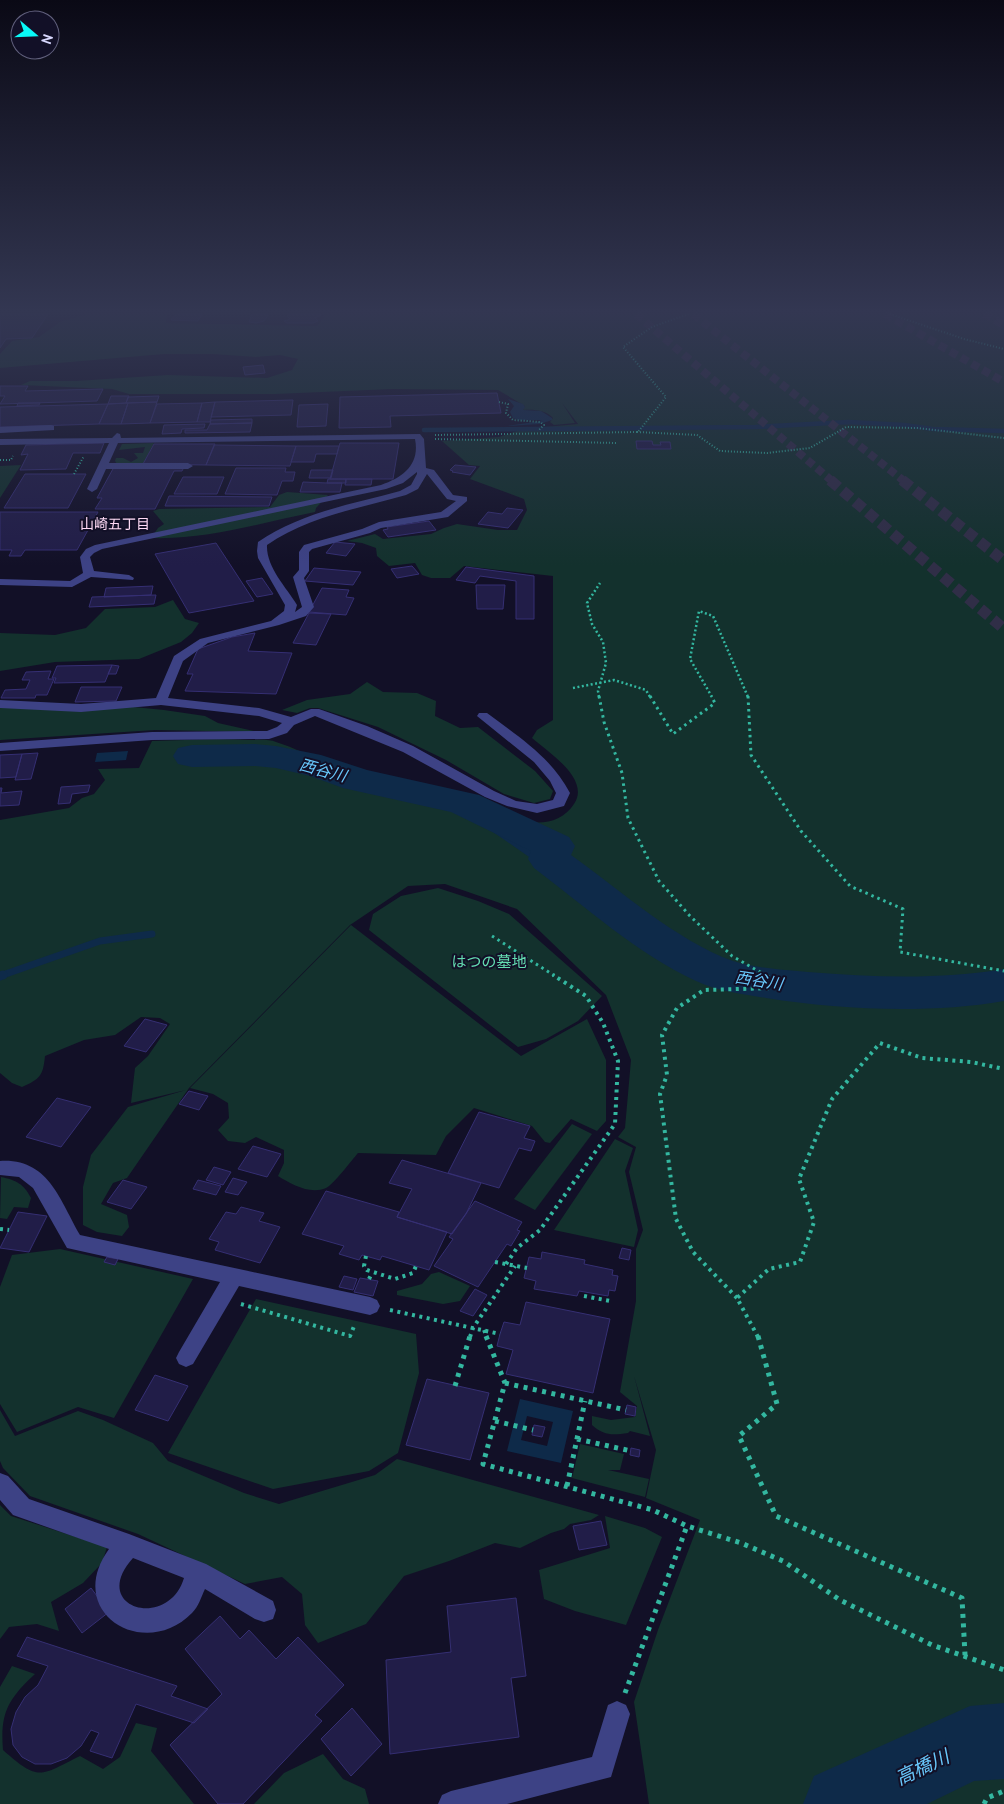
<svg xmlns="http://www.w3.org/2000/svg" width="1004" height="1804" font-family="'PT Sans','Noto Sans JP',sans-serif">
<rect width="100%" height="100%" fill="#121027"/>
<path fill="#13312d" d="M86,314h81l-1,9 151,3 9,-12h678v1490h-355l-15,-102 24,-72 42,-110 -54,-22 10,-48 -22,-74 16,60 -20,-5 -2,2c-15,2 -24,3 -36,-8v-9l19,4 24,-3 2,-11 -17,-14 16,-91v-52l7,-19 -14,-58 7,-25 -18,-10 7,-9 6,-68 -25,-65 -89,-86 -72,-25 -37,2 -58,39 -161,163 -62,90 -14,5 -12,21 26,11 2,12 -7,9 -25,-4 -14,-7v-38l8,-32 37,-48 58,-17 -55,13 4,-35 13,-12 22,-32 -10,-6 -19,-1 -26,18 -31,5 -39,16c-2,20 -5,23 -23,31l-10,-4 -12,-10v-253l69,-12 13,-10 12,-4 11,-14 -7,-11 41,-1 13,-27c32,-1 65,-3 98,-1 8,0 19,-1 26,2 33,10 62,31 94,41 27,9 55,7 82,14 34,9 95,48 122,7 17,-25 -26,-52 -42,-66l5,-8 16,-10v-144l-89,-10 -14,12h-19l-9,-3 -7,-12 -26,3 -12,-10 -1,-8 -14,-5 -15,-2 28,-7 8,5 48,-5 13,-6 13,-4 41,6h19l10,-20 -3,-11 -54,-20 10,-13 -11,-1 -27,-24 57,-4 24,-8 55,-5 -16,-21 13,20 -21,2 -4,-3 3,-4c-7,-8 -20,-9 -30,-8l2,-4 -27,-16 -106,-1 -117,5h-146l-17,-5 -91,-4 9,-4h46l92,-6 99,3 25,-8 6,-11 -18,-4 -24,2 -43,-3h-49l-164,14v-14l12,-13 27,-4 21,-15z
M154,443l-11,21h-26l-2,-3 1,-3h7l8,4 7,-4 -4,-5h9l2,-6 -26,3 3,-6z
M21,465l-21,33v-32z
M287,492l41,3 -12,13 -1,4c-55,11 -108,28 -164,26l7,-10 6,-4 -11,-13 6,-2 111,-2 9,-12z
M173,600l12,19 14,4 -7,10 -11,9 -42,17 -84,3 -55,9v-38l55,2 31,-7 19,-19 50,-2z
M367,682l16,10 34,1 19,8 -1,15 25,12 18,-1 57,44 18,20 -3,8 -16,4 -30,-9 -58,-34 -68,-33 -60,-19h-8l-13,5 -15,-3 25,-10 43,-6z
M0,705h113l51,5 41,6 13,7 40,9 -103,-2 -155,10z
M438,888l40,13 31,13 93,82 -24,25 -32,18 -28,8 -149,-117 4,-16 28,-18z
M351,925l170,131 66,-37 19,41v61l-9,10 -26,-12 -21,24 -5,-1 -13,-16 -58,-18 -28,28 -10,19 -78,-2c-6,7 -25,32 -32,35 -16,7 -35,-4 -48,-12l6,-13v-13l-28,-13 -11,6 -17,-2 -10,-11 11,-12 -1,-15 -15,-9 -23,-6z
M572,1124l20,10 -57,76 -21,-11z
M615,1139l18,9 -8,23 13,59 -4,17 -80,-17z
M1,1177c15,3 23,7 30,21l-3,10 -14,-1 -7,12 -7,-1z
M60,1249l133,30 -79,139 -36,-11 -61,25 -17,-28v-117l12,-32z
M439,1272l31,14 -10,15 -17,3 -46,-9v-4l25,-7 9,-10z
M256,1299l160,35 3,39 -21,80 -29,18 -96,18 -105,-36z
M0,1410l15,26 63,-25 25,9 50,23 15,18 76,32 35,11 96,-29 22,-16 202,56 -8,5 -21,4 -6,5 -13,4 -31,15 -25,-5 -46,18 -45,15 -38,48 -48,19 -13,-18 -3,-31 -20,-17 -37,7 -107,-50 -108,-38 -27,-28 -3,-7z
M580,1444l44,10 -4,16h-12l41,9 -4,18 -73,-19z
M0,1505l11,11 96,31 -5,16 -19,20 -32,19 8,29 -22,-7 -28,3 -9,12z
M605,1516l40,12 17,9 -36,88 -51,-14 -31,-12 -5,-29 71,-22z
M12,1666l23,8c-27,25 -35,39 -32,76 36,32 37,26 77,6l23,13 17,-12 16,-34 21,5 -6,23 43,53h-194v-117z
M323,1754l20,25 22,10 4,15h-115l30,-31z"/>
<path fill="#0e2a49" fill-rule="evenodd" d="M508,399l15,5 2,3 -2,3 18,1 11,7v2l-12,4 -33,2 35,-5c-8,-3 -19,2 -29,-3l-3,-6 4,-6z
M128,751l-2,9 -31,2 2,-9z
M520,1399l53,12 -12,52 -54,-12zM527,1416l26,6 -6,24 -26,-6z"/>
<g fill="none" stroke-linecap="round" stroke-linejoin="round">
<path stroke="#0e2a49" stroke-width="4.5" d="M424,430l331,-3 94,-5 55,3 29,4 71,2"/>
<path stroke="#0e2a49" stroke-width="7" d="M453,800l81,56 15,3
M0,976l100,-35 52,-7"/>
<path stroke="#0e2a49" stroke-width="9" d="M0,976l3,-1"/>
<path fill="#0e2a49" fill-rule="evenodd" d="M255,744l21,2 45,9 46,15 112,25 90,42 6,9 -4,9c49,35 106,86 162,106 21,7 52,9 75,11 65,5 131,8 196,-3v32c-75,13 -163,9 -238,-3 -24,-4 -49,-7 -70,-17 -60,-28 -110,-74 -162,-113l-6,-9 3,-8 -80,-39 -108,-24 -33,-12 -34,-8 -21,-2 -63,1 -14,-3 -5,-8 5,-8 14,-3z
M1004,1703v76l-30,2 -47,23h-124l11,-28 156,-70z"/>
</g>
<path fill="#211d48" stroke="#352f73" d="M0,314h48l-16,24 -26,1 -6,9z
M176,314h26l-4,7 -27,-1z
M252,314h15l1,1 -4,6 -8,2 -7,-1z
M290,314h29l2,1 -6,3 3,3 -5,2h-26l-3,-2 6,-2 -3,-3z
M263,365l2,8 -20,2 -2,-8z
M0,386h28l-3,5 78,-2 -6,12 -97,3 5,-8h-5z
M497,393l4,20 -111,3 1,11 -52,1 1,-31z
M111,396h18l-3,7 -18,1z
M159,396l-2,6 -31,1 2,-6z
M293,400l-2,15 -80,2 4,-15z
M157,402l-7,21 -29,1 7,-21z
M215,402l-5,20h-13l5,-19z
M18,403h22l-1,2 -22,1z
M128,403l-7,21h-22l9,-20z
M202,403l-5,19 -47,1 7,-19z
M108,404l-9,20 -99,3v-20z
M328,404l-2,22 -29,1 2,-22z
M252,419v4l-42,1 1,-4z
M252,423l-2,9 -65,1v-3h22l3,-6z
M205,424l-1,4 -22,1 -1,4 -19,1 2,-9z
M636,441h16l1,4h8l-1,-3h10l1,7h-34z
M104,443l-4,10h-27l-7,16 -46,1 8,-16 -7,1 5,-10z
M340,443h59l-6,36h-63z
M154,444h61l-9,21 -63,-1z
M214,445l82,1 -6,20 -84,-1z
M296,446h43l-2,8h-21l-2,8h-23z
M455,465l21,2 -6,8 -18,-3 1,-1 -3,-1z
M114,467h70l-2,4h-8l-19,38h-60l7,-11h-5z
M236,468h50l-1,4h10l-2,9h-11l-5,14 -52,-1z
M311,470h22l-2,8h-22z
M25,474h61l-18,34h-64z
M183,477h41l-7,17h-43z
M328,479h18v4h-19z
M346,479h26l-1,6h-26z
M303,482l24,1h15l-2,9h-40z
M169,496l103,1 -3,9h-104z
M507,508l16,2 -15,18 -30,-4 10,-12 14,2z
M0,512h98l-21,38h-52l-4,6h-12l3,-6h-12z
M429,521l7,9 -48,7 -5,-7 5,-1 -1,-2z
M335,542l20,2 -9,12 -20,-3z
M216,543l38,58 -65,12 -34,-59z
M412,566l7,8 -22,4 -6,-9z
M466,567l68,9v43h-18v-38l-36,-5 -5,7 -19,-3z
M314,568l47,4 -8,13 -48,-4z
M262,578l11,16 -16,3 -11,-16z
M476,585h29l-2,24h-26z
M153,586l-2,9 -47,2 2,-9z
M322,588l27,2 -3,7 8,1 -8,17 -37,-3z
M156,595l-2,9 -65,3 3,-10z
M309,613l22,1 -15,31 -23,-2z
M255,633l-7,18 44,2 -16,41 -91,-3 8,-17h-6l11,-25 34,-12z
M112,665l7,1 -3,8h-8z
M112,665l-7,17 -51,1 2,-5h-4l5,-12z
M51,671l-3,8h6l-7,16h-11l-1,3h-34l4,-8 21,-1 4,-9h-8l4,-8z
M81,687h41l-6,14 -41,1z
M38,753l-7,26 -16,1 7,-26z
M22,754l-6,23 -16,1v-23z
M90,785l-2,7 -16,2 -2,9 -12,1 3,-17z
M0,788h2l-1,5 21,-2 -3,14 -19,1z
M145,1019l22,6 -21,27 -22,-6z
M189,1091l19,5 -9,14 -20,-6z
M57,1098l34,9 -30,40 -35,-10z
M479,1112l51,14 -6,12 11,3 -4,10 -12,-3 -20,40 -51,-15z
M253,1146l28,8 -14,23 -29,-8z
M402,1160l79,23 -15,31 -14,20 -55,-17 15,-28 -23,-6z
M214,1167l17,5 -8,13 -17,-5z
M233,1178l14,4 -9,13 -13,-3z
M123,1180l24,7 -16,22 -24,-7z
M198,1180l23,6 -5,9 -23,-6z
M326,1191l73,21 -2,5 50,15 -18,38 -47,-14 -2,4 -18,-5 -3,5 -20,-6 5,-8 -42,-12z
M475,1201l47,21 -5,8 3,1 -9,15 -4,-2 -29,43 -44,-21 19,-27 -4,-2z
M241,1207l23,6 -5,8 21,6 -20,36 -45,-13 4,-8 -10,-3 17,-27 10,2z
M18,1212l29,4 -18,36 -29,-4z
M622,1248l9,2 -2,10 -10,-2z
M542,1252l43,8 -1,4 29,6 -1,5 6,1 -3,15 -6,-1 -1,6 -29,-5 -2,5 -43,-7 2,-8 -12,-3 5,-21 12,2z
M107,1257l11,2 -3,6 -11,-3z
M344,1276l13,3 -4,11 -14,-3z
M360,1278l18,3 -5,15 -19,-4z
M475,1289l12,6 -14,21 -13,-5z
M526,1302l84,17 -17,74 -87,-19 7,-24 -16,-4 3,-12 4,-12 16,3z
M155,1375l33,11 -20,35 -33,-11z
M427,1379l62,14 -19,67 -64,-15z
M627,1405l9,2 -1,9 -10,-2z
M534,1425l11,2 -3,10 -10,-2z
M631,1448l9,2 -1,7 -9,-2z
M601,1521l6,24 -28,5 -6,-24z
M91,1588l18,24 -27,21 -17,-24z
M516,1598l10,78 -15,2 8,59 -129,17 -4,-94 65,-8 -4,-46z
M220,1616l20,23 9,-9 27,29 22,-22 46,48 -29,30 7,6 -79,83h-25l-48,-59 52,-51 -37,-45z
M27,1637l150,49 -6,10 37,13 -14,14 -58,-19 -24,54 -22,-7 9,-18 -8,-3 -10,16 -14,12 -16,6h-16l-13,-7 -9,-12 -2,-16 5,-17 9,-15 13,-12 10,-19 -31,-10z
M352,1708l30,36 -31,32 -30,-37z"/>
<g fill="none" stroke-linecap="round" stroke-linejoin="round">
<path stroke="#302e47" stroke-width="8" stroke-dasharray="8 4.5" stroke-linecap="butt" d="M636,314l196,167
M693,314l211,167
M885,314l119,68
M984,314l20,11"/>
<path stroke="#302e47" stroke-width="11" stroke-dasharray="11 5.5" stroke-linecap="butt" d="M830,480l174,149
M902,480l102,81"/>
<path stroke="#33b7a0" stroke-width="2" stroke-dasharray="1 2" stroke-linecap="butt" d="M890,314l74,25 40,10
M499,402l9,2 -2,9 7,7 27,2 4,3 -6,6
M637,432l60,3 23,16 47,2 43,-5 36,-21 71,1 87,10
M435,435l203,-3 28,-35 -43,-50 29,-20 37,-13
M435,439l182,4
M0,460h11l2,-4
M74,474l10,-18"/>
<path stroke="#33b7a0" stroke-width="2.5" stroke-dasharray="2 2.5" stroke-linecap="butt" d="M573,688l41,-8 32,10 4,7
M599,697l-1,-6 8,-28 -3,-21 -11,-18 -5,-21 13,-20
M712,697l-22,-38 9,-48 14,5 35,81"/>
<path stroke="#33b7a0" stroke-width="3" stroke-dasharray="2.5 4" stroke-linecap="butt" d="M599,696l5,26 18,51 6,45 31,63 31,35 42,40 35,20
M650,696l23,38 42,-31 -4,-7
M748,696l3,59 50,76 49,55 53,23 -3,43 104,19
M492,936l63,40"/>
<path stroke="#33b7a0" stroke-width="4" stroke-dasharray="3 4.5" stroke-linecap="butt" d="M0,1229l9,1
M366,1256l-2,10 3,4 28,9 18,-6 3,-7
M495,1262l32,6
M506,1264l11,-16 23,-18 75,-106 3,-63 -15,-38 -17,-27 -33,-21
M369,1279l3,-6
M584,1296l26,5
M737,1298l-44,-46 -17,-33 -16,-125 7,-19 -5,-40 15,-27 27,-18 70,-2 1,-7 -10,-6
M241,1304l109,32 5,-12
M390,1310l110,24
M484,1330l3,7
M470,1337l3,-9 42,-62
M758,1337l-21,-39 32,-29 31,-7 14,-40 -15,-43 33,-80 48,-56 42,15 49,4 33,7"/>
<path stroke="#33b7a0" stroke-width="5" stroke-dasharray="4 5.5" stroke-linecap="butt" d="M486,1336l19,47 -22,81 170,46 34,16 54,17 42,18 57,39 92,45 72,25
M758,1336l19,68 -38,32 37,80 186,82 3,57
M505,1383l121,27
M455,1386l15,-50
M495,1421l38,9
M577,1439l54,12
M567,1486l18,-85
M625,1693l62,-167
M984,1804l3,-6 17,-7"/>
<path fill="#3d4285" fill-rule="evenodd" d="M51,425l3,1v4l-54,3v-6z
M117,433l3,1 1,4 299,-4 4,5 2,29 8,2 19,25 14,2v4l-19,16 -67,11 -11,5 -58,16 -3,3v19l-5,7 10,29 -8,9 -27,9 -71,18 -25,18 -15,37 91,10 32,9 20,-8h8l48,17 46,20 81,45 22,10 21,3 16,-4 3,-7 -6,-12 -16,-19 -57,-46 2,-3h8c32,24 64,44 83,80l-6,13 -27,7 -30,-7 -22,-9 -82,-45 -88,-36 -21,9 -7,8 -18,6 -117,1 -152,11v-8l152,-11 115,-1 10,-4 5,-4 -23,-7 -98,-11 -80,7 -81,-4v-8l81,4 75,-6 18,-42 26,-17 71,-18 13,-10 1,-6 -27,-47 -1,-7 1,-9c42,-29 94,-38 142,-51l11,-6 6,-11v-2l-14,11 -17,6 -284,60 -8,4 -4,4 4,14 35,4 5,3 -1,2 -42,-3 -19,10 -72,-2v-6l70,2 13,-8 -3,-16 6,-8 9,-4 286,-60c23,-8 39,-21 34,-46l-297,4 -9,20h79l5,3 -5,3h-82l-9,20 -5,3 -5,-3 22,-46 -109,2v-6l112,-1zM427,474l20,25 9,2 -15,11 -62,10 -17,7 -58,16 -5,7v18l-6,7 9,30 -7,5 2,-7c-11,-18 -31,-38 -30,-60 40,-28 93,-37 139,-50l12,-6z
M0,1161c49,-3 60,40 80,74l290,62 7,3 3,6 -3,6 -7,3 -131,-29 -46,78 -7,3 -7,-3 -3,-6 3,-6 41,-70 -153,-34 -34,-60 -14,-11 -19,-2z
M0,1473l8,3 21,23 100,35 77,30 67,37 3,9 -3,9 -9,3 -9,-3 -50,-30c-4,8 -6,17 -13,24 -48,49 -129,-1 -83,-64l-96,-34 -13,-15zM133,1558l51,20c-16,53 -96,30 -51,-20z
M617,1701l9,4 4,9 -19,63 -104,27h-69l4,-9 9,-4 141,-34 16,-52z"/>
</g>
<linearGradient id="sky" x2="0" y2="1"><stop stop-color="#0a0915"/><stop offset="0.55" stop-color="#333752"/><stop offset="1" stop-color="#333752" stop-opacity="0"/></linearGradient>
<rect width="1004" height="566" fill="url(#sky)"/>
<g text-anchor="middle" stroke-width="4" stroke-linejoin="round" paint-order="stroke">
<g font-size="14" fill="#fedaf5" stroke="#121027">
<text x="115" y="529">山崎五丁目</text>
</g>
<g font-size="15" fill="#64ddb2" stroke="#121027">
<text x="489" y="967">はつの墓地</text>
</g>
<g font-size="16" font-style="italic" fill="#68c7fb" stroke="#121027">
<text transform="translate(323 770) rotate(15)" y="6">西谷川</text>
<text transform="translate(759 980) rotate(9)" y="6">西谷川</text>
</g>
<g font-size="19" font-style="italic" fill="#68c7fb" stroke="#121027">
<text transform="translate(922 1767) rotate(-25)" y="7">高橋川</text>
</g>
</g>
<g transform="translate(35 35) rotate(109)"><circle r="24" fill="#121027" stroke="#61607d"/>
<path d="M0-4L9 19L0 12L-9 19Z" fill="#09f9f7"/>
<text y="-8" font-size="14" font-weight="bold" text-anchor="middle" fill="#d8d8fe">N</text>
</g>
</svg>
